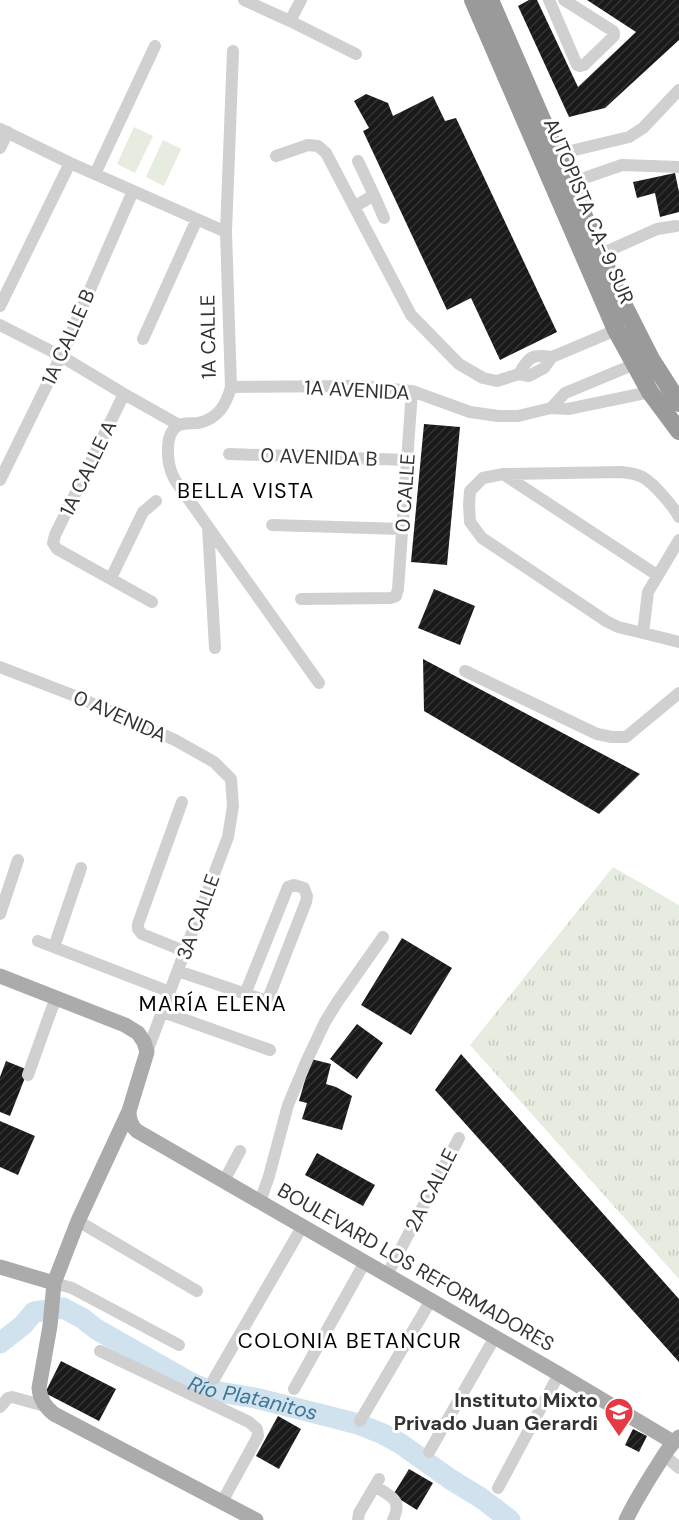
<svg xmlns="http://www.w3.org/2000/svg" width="679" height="1520" font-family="'DM Sans',sans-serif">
<defs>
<pattern id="park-tufts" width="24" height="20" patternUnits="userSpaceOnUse" patternTransform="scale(1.5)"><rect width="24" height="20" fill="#e6ecdf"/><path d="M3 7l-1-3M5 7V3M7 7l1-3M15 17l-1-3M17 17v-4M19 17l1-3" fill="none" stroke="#c6cbc0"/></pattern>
<pattern id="building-hatch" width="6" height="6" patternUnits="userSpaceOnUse" patternTransform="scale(1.5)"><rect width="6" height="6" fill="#1a1a1a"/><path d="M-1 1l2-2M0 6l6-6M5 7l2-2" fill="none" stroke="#333"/></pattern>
</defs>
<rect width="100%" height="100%" fill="#fff"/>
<path fill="#e6ecdf" d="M134,127l19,9 -18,37 -18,-9z
M163,140l18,9 -17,37 -18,-9z"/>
<path fill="url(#park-tufts)" d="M613,867l66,38v374l-209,-234z"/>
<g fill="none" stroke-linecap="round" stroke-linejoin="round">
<path stroke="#cfe2ee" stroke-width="21" id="s1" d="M0,1343l23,-18 11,-13 29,-4 19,10 14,11 95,54 12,5 17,4 35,6 76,19 27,7 25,10 18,10 49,35 31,19 29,22"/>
</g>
<path fill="url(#building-hatch)" d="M529,0h8l41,87 58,-55 -49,-32h92v40l-74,68 -36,9 -51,-111z
M366,94l22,9 5,13 40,-20 12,25 11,-3 101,214 -57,28 -29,-62 -24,12 -84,-179 6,-3 -15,-27z
M675,173l4,19v20l-19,5 -5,-24 -18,5 -4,-16z
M424,424l36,3 -13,138 -36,-3z
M434,589l41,17 -15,39 -42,-17z
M423,659l217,115 -41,40 -175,-103z
M402,938l50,30 -41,67 -50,-30z
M357,1024l26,19 -26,36 -27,-20z
M461,1054l218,245v63l-244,-272z
M311,1059l20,5 -5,20 10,3 16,9 -10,34 -40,-11 5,-16 -8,-2z
M6,1061l22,9 -18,46 -10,-4v-35z
M0,1121l35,15 -17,39 -18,-8z
M317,1153l58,32 -12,21 -58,-31z
M61,1361l55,28 -17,32 -54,-28z
M278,1416l23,13 -22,40 -23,-13z
M633,1429l14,7 -8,16 -14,-7z
M409,1469l24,14 -16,27 -24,-15z"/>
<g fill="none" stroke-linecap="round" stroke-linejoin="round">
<path stroke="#d0d0d0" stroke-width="12" d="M244,0l46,21 66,33
M549,0l28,65 3,1 4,-1 30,-29v-3l-1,-2 -49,-31
M290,21l11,-21
M233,51l-7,181 5,155c-5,18 -13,32 -33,36 -6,0 -14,0 -19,2 -16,8 -12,40 -5,53 2,4 5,8 8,12l137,193
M0,129l70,34 156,69
M0,148l8,-16
M558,154l71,-17 14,-9 36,-38
M276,156l32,-11 10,1 8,7 85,162 48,49 24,14 14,3 22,-7 10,2 15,-8 8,-11 64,-27
M95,174l60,-128
M570,183l52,-18 57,2
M374,195l10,23
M354,207l20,-12 -16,-34
M601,254l56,-25 19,-3
M0,306l70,-143
M0,325l61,31 63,38 55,31
M143,339l54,-120
M519,374c10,-18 13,-20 33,-17
M231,387l129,-1 52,5 58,21 28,4h20l33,-8 17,1 82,-17
M124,394l-69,141 -2,8 4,6 95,53
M551,408l14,-15 70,-29
M229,454l179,6
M503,474l118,-2c8,1 16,1 23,6 9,5 30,29 35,39
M0,480l61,-124 72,-165
M272,525l130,4
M208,527l7,121
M679,540l-31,52 -5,41 36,9
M111,578l32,-66 13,-11
M301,599l89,-1 6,-2 2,-7 14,-198
M643,633l-25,-6 -12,-6 -124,-83 -12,-16 -1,-17 1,-14 13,-13 20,-4 154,101
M0,667l75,29 100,44 39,22 17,17 2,27 -5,31 -81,215
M465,671l132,63 15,3h14l53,-44
M182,802l-44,122v5l4,5 42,17
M0,914l18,-54
M38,941l132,51
M54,947l27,-79
M178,971l83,28h6l3,-5 36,-92 1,-6 -3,-8 -10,-3 -6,2 -43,107
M163,1012l107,38
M28,1075l24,-67 5,-10
M224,1181l16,-30
M260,1202l9,-26 19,-71 19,-45 18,-38 13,-21 45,-64
M78,1221l119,70
M387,1275l72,-137
M54,1283l18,5 107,57
M100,1351l149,71 8,7 1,7 -36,66
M214,1379l88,-152
M294,1389l71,-127
M0,1407l8,-9 4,-1 33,9
M360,1421l71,-121
M429,1452l66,-115
M664,1455l15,13
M375,1486c16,11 28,13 18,34
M498,1488l61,-114
M358,1520l1,-7 20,-34"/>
<path stroke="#ababab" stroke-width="15" d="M0,976l125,49 13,8 6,9 3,10 -18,59c0,8 2,15 8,20l422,243 114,68
M129,1111l-51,110 -24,62 -4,43 -11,62c1,11 6,19 15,26l202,106
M0,1267l54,16
M626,1520c8,-17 18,-33 28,-49 8,-12 14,-25 25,-34"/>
<path stroke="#9a9a9a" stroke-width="18" d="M473,0l143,330 34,62 29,39
M490,0l126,290 35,69 28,44"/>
</g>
<defs>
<g id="school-pin" transform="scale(1.5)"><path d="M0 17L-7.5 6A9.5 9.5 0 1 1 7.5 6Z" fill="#e63946" stroke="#fff"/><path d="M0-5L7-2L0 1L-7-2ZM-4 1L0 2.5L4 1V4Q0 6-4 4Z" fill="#fff"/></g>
</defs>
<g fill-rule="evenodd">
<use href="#school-pin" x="619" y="1412"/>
</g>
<g text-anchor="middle" stroke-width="6" stroke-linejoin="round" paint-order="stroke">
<g font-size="20" fill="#333" stroke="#fff">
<text transform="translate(589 211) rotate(67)" y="7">AUTOPISTA CA-9 SUR</text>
<text transform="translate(68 337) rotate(-66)" y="7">1A CALLE B</text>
<text transform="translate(208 337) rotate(-91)" y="7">1A CALLE</text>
<text transform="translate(357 390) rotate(3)" y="7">1A AVENIDA</text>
<text transform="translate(319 457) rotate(2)" y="7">0 AVENIDA B</text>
<text transform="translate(88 468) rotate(-64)" y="7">1A CALLE A</text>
<text transform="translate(405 493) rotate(-86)" y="7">0 CALLE</text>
<text transform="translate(120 716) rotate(24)" y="7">0 AVENIDA</text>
<text transform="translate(198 917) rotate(-70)" y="7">3A CALLE</text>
<text transform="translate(431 1190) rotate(-63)" y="7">2A CALLE</text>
<text transform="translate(416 1267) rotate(30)" y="7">BOULEVARD LOS REFORMADORES</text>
</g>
<g font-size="20" font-weight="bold" fill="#333" stroke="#fff" text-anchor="end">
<text x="598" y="1407">Instituto Mixto<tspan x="598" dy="23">Privado Juan Gerardi</tspan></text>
</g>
<g font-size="21" letter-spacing="1.5" fill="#000" stroke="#fff">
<text x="246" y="498">BELLA VISTA</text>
<text x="213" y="1011">MARÍA ELENA</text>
<text x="350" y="1348">COLONIA BETANCUR</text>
</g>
<g font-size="21" font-style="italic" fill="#3f7597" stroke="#fff">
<text dy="7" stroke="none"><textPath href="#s1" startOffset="288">Río Platanitos</textPath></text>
</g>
</g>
</svg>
